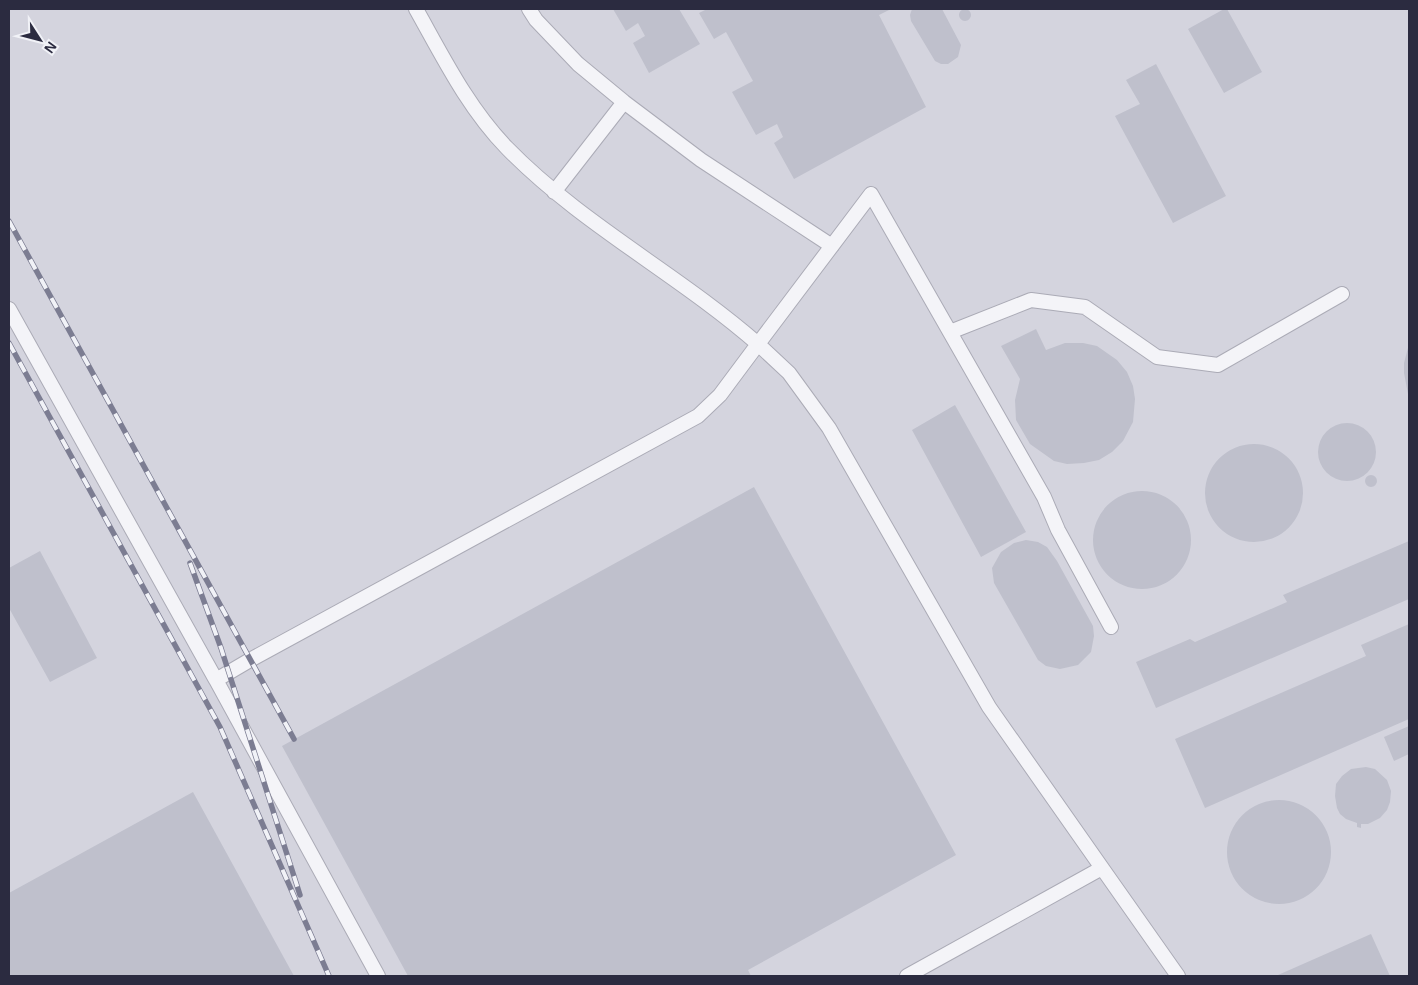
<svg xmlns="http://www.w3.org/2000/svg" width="1418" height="985" font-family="Helvetica,sans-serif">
<rect width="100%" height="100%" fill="#e2e2e9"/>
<path fill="#d4d4de" d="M9,9h1400v967h-1400z"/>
<path fill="#bfc0cc" d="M613,9h66l21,35 -51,29 -16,-30 12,-7 -7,-13 -12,8z
M707,9h184l-12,6 47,92 -132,72 -20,-36 9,-6 -6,-13 -21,11 -24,-43 21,-11 -27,-49 -12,7 -15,-26z
M912,9h30l19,36 -3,12 -10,7h-7l-6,-3 -24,-40 -1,-6z
M1224,9h3l35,63 -38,21 -36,-64z
M959 15a6 6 0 1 1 12 0a6 6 0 1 1-12 0Z
M1156,64l70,132 -53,27 -58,-107 25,-12 -14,-24z
M1036,329l10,21 19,-7h18l14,3 20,14 10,12 6,14 2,13 -2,23 -10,19 -11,11 -13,8 -15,3 -17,1 -13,-3 -24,-17 -14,-24 -1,-20 5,-21 -19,-33z
M1409,344v50h-1l-4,-21v-10z
M955,405l71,127 -45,25 -69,-127z
M1318 452a29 29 0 1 1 58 0a29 29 0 1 1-58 0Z
M1205 493a49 49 0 1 1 98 0a49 49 0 1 1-98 0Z
M1365 481a6 6 0 1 1 12 0a6 6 0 1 1-12 0Z
M754,487l202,368 -208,115 3,6h-343l-126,-230z
M1093 540a49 49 0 1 1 98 0a49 49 0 1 1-98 0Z
M1026,540l12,2 9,5 10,14 36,65 1,10 -3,16 -13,13 -18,4 -14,-3 -8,-6 -44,-77 -2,-15 9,-16 13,-9z
M1409,541v58l-253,109 -20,-46 54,-23 5,3 92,-40 -4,-7z
M40,551l57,107 -47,24 -41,-74v-40z
M1409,624v95l-204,89 -30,-69 191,-83 -5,-11z
M1409,726v28l-15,7 -10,-24z
M1366,767l9,2 12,11 4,11 -1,11 -3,8 -7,8 -12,6h-7v4l-4,-1v-4l-11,-4 -6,-5 -3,-6 -2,-12 1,-12 6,-8 9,-7z
M193,792l101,184h-285v-83z
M1227 852a52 52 0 1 1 104 0a52 52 0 1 1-104 0Z
M1371,934l19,42h-112v-1z"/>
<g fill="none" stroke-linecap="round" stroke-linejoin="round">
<g stroke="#ababb6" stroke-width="16">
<path id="lane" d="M529,9l7,11 42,44 46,38 77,58 131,86
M554,192l70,-90
M9,309l207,371 34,-20 448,-244 22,-21 38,-51c-80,-70 -177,-120 -251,-196 -39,-40 -64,-91 -91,-139
M950,332l81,-32 54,7 72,50 61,8 124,-71
M216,680l162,296
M1102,868l76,108
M907,976l195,-108 -113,-161 -160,-279 -40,-55 -31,-29 113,-150 173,303 14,33 53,97"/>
</g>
<use href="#lane" stroke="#f4f4f8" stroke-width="14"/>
<g stroke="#7c7d92" stroke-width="5.5">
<path id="rail" d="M9,221l285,518
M9,343l211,384 109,249
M190,563l31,85 79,247"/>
</g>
<use href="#rail" stroke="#f1f2f7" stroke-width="4" stroke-dasharray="11" stroke-linecap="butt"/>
</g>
<rect width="1418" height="985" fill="none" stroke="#2b2b40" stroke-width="20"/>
<g transform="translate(40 40) rotate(126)" stroke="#f1f2f7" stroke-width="4" paint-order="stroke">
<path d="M0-4L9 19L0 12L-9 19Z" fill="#2b2b40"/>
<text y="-8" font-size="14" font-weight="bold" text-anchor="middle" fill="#2b2b40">N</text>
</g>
</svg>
